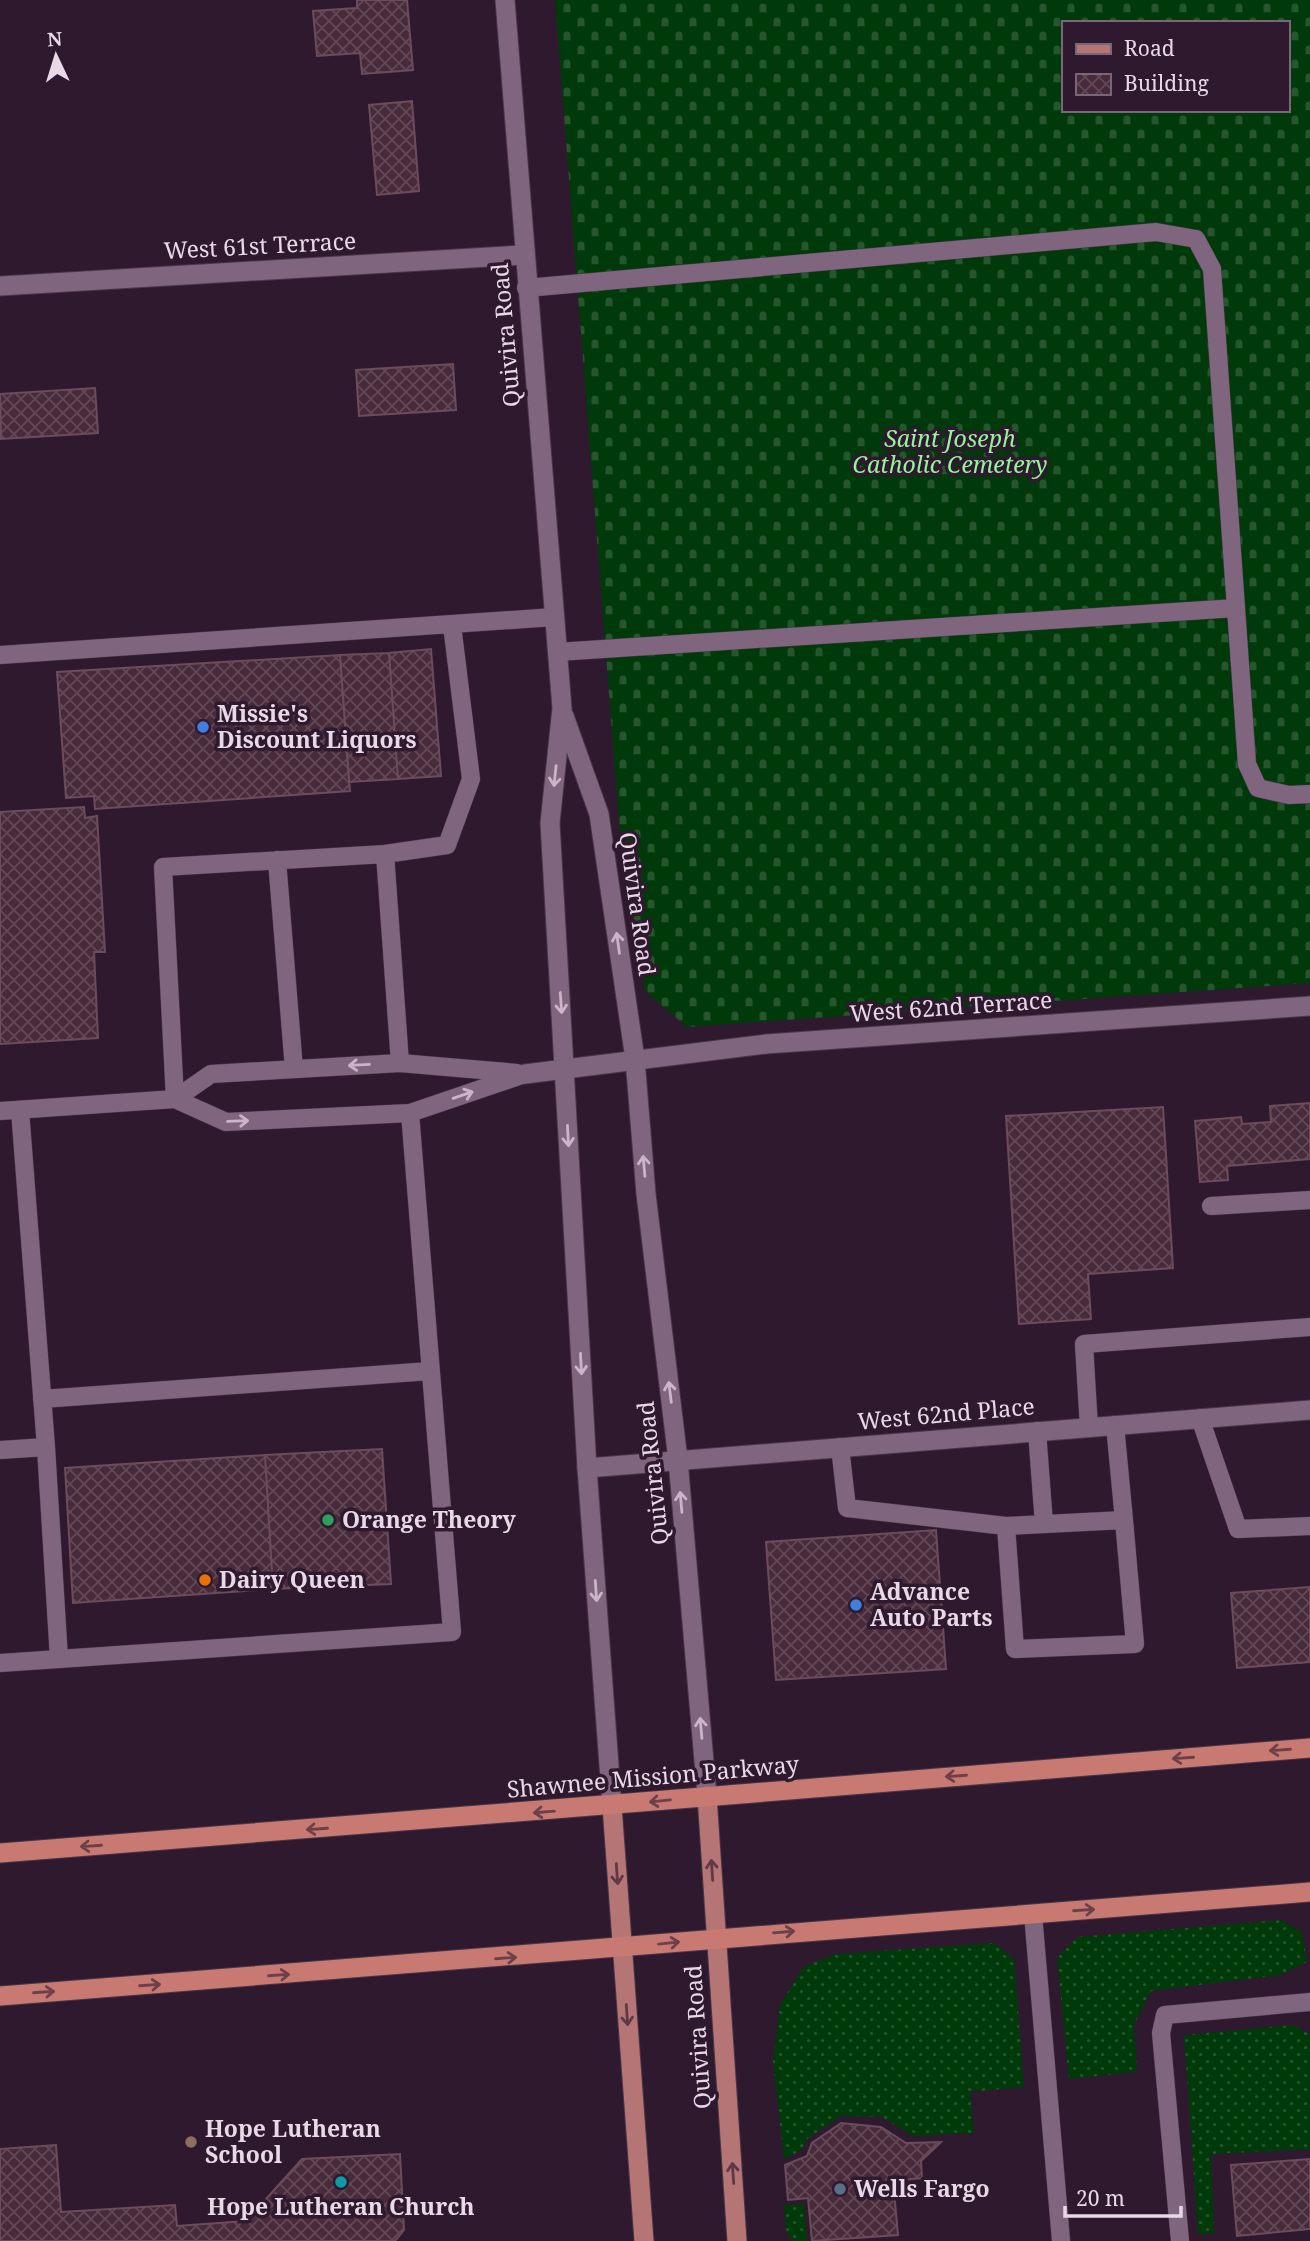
<svg xmlns="http://www.w3.org/2000/svg" width="1310" height="2241" font-family="'Noto Serif',serif">
<defs>
<pattern id="grass-dots" width="8" height="8" patternUnits="userSpaceOnUse" patternTransform="scale(1.75)"><rect width="8" height="8" fill="#003a0a"/><path d="M2 2h.1M6 6h.1" fill="none" stroke="#25562e" stroke-width="1.8" stroke-linecap="round"/></pattern>
<pattern id="cemetery-stones" width="16" height="16" patternUnits="userSpaceOnUse" patternTransform="scale(1.75)"><rect width="16" height="16" fill="#003a0a"/><path d="M2 7V4a2 2 0 0 1 4 0v3zM10 15v-3a2 2 0 0 1 4 0v3z" fill="#25562e"/></pattern>
<pattern id="building-cross-hatch" width="8" height="8" patternUnits="userSpaceOnUse" patternTransform="scale(1.75)"><rect width="8" height="8" fill="#482b3a"/><path d="M0 0l8 8M0 8l8-8" fill="none" stroke="#624956"/></pattern>
</defs>
<rect width="100%" height="100%" fill="#2f192e"/>
<path fill="url(#grass-dots)" d="M1282,1920l20,12 5,30 -27,13 -129,16 -17,34 3,47 -68,7 -12,-121 20,-21z
M994,1943l20,16 10,128 -54,5 4,41 -61,3 -31,-19 -40,-1 -34,22 -6,12 -18,9 -11,-97 7,-57 23,-38 32,-13z
M1293,2025l17,9v115l-99,5 3,80h-16l-14,-199z
M804,2204l3,37h-13l-7,-7 -4,-29z"/>
<path fill="url(#cemetery-stones)" fill-rule="evenodd" d="M555,0h755v983l-623,44 -42,-36 -25,-156zM1063,23h224v87h-224z"/>
<path fill="url(#building-cross-hatch)" stroke="#6c4c5c" stroke-width="2" d="M357,0h50l6,70 -51,4 -2,-21 -43,3 -4,-45 44,-3z
M412,101l7,90 -42,4 -8,-90z
M453,364l3,46 -97,6 -3,-46z
M95,388l3,45 -97,6 -1,-45z
M431,649l10,127 -43,3 -9,-126z
M389,653l9,126 -49,3 -9,-127z
M340,655l10,136 -255,18 -1,-13 -28,2 -9,-126z
M84,807l1,11 12,-2 8,136h-11l4,86 -98,6v-232z
M1310,1103v56l-83,7 1,14 -28,2 -5,-61 46,-4 1,7 29,-2 -1,-16z
M1163,1107l10,161 -85,6 3,45 -72,5 -13,-208z
M382,1449l9,135 -118,5 -8,-134z
M265,1455l8,134 -200,14 -8,-135z
M936,1530l10,139 -170,11 -10,-138z
M1310,1587v75l-73,6 -6,-75z
M841,2123l40,4 25,16 35,-1 -20,19 1,17 -29,3 5,54 -86,6 -4,-43 -20,2 -3,-35 22,-9 5,-13z
M56,2145l5,67 114,-7 2,21 69,-5 56,-62 98,-5 4,76 -9,11h-395v-92z
M1310,2159v70l-73,7 -6,-71z"/>
<g fill="none" stroke-linecap="round" stroke-linejoin="round">
<g stroke="#493748" stroke-width="19">
<path id="service" d="M526,288l630,-56 40,7 16,30 24,339
M557,652l679,-44 11,156 11,24 31,7 21,-1
M0,655l554,-38
M277,860l17,209
M400,1063l-15,-209 62,-9 24,-66 -19,-154
M175,1099l-12,-232 222,-13
M175,1099l36,-25 189,-11 117,10
M0,1111l175,-12 51,23 184,-9 115,-39
M1211,1206l99,-6
M42,1399l388,-28
M1200,1418l38,111 72,-3
M1115,1425l9,95
M1089,1428l-5,-84 226,-17
M1037,1431l7,93
M46,1447l13,212 393,-27 -42,-519
M840,1447l7,61 159,18 118,-6 11,124 -120,5 -9,-123
M0,1450l46,-3 -26,-337
M0,1663l59,-4
M1033,1914l28,327
M1180,2241l-19,-208 4,-18 145,-13"/>
</g>
<g stroke="#493748" stroke-width="21">
<path id="minor" d="M0,286l523,-31
M525,1074l241,-30 544,-38
M587,1468l723,-58"/>
</g>
<g stroke="#493748" stroke-width="21">
<path id="secondary" d="M505,0l57,708 -12,115 37,645 25,338
M564,716l35,98 36,245 11,135 32,266 29,336"/>
</g>
<g stroke="#493748" stroke-width="21">
<path id="primary" d="M707,1796l30,445
M612,1806l32,435"/>
</g>
<g stroke="#493748" stroke-width="21">
<path id="trunk" d="M0,1853c437,-33 873,-71 1310,-105
M0,1996l1310,-104"/>
</g>
<use href="#service" stroke="#80657e" stroke-width="18"/>
<use href="#minor" stroke="#80657e" stroke-width="19"/>
<use href="#secondary" stroke="#80657e" stroke-width="19"/>
<use href="#primary" stroke="#b67575" stroke-width="19"/>
<use href="#trunk" stroke="#c87a72" stroke-width="19"/>
</g>
<defs><path id="oneway-shaft" d="M-6 0H5M1.5-3L5.5 0L1.5 3" fill="none" stroke-width="1.6" stroke-linecap="round" stroke-linejoin="round" transform="scale(1.75)"/></defs>
<g stroke="#cab6c8">
<use href="#oneway-shaft" transform="translate(555 776) rotate(96)"/>
<use href="#oneway-shaft" transform="translate(618 943) rotate(-98)"/>
<use href="#oneway-shaft" transform="translate(561 1003) rotate(86)"/>
<use href="#oneway-shaft" transform="translate(359 1065) rotate(177)"/>
<use href="#oneway-shaft" transform="translate(463 1095) rotate(-19)"/>
<use href="#oneway-shaft" transform="translate(238 1121) rotate(-2)"/>
<use href="#oneway-shaft" transform="translate(568 1136) rotate(87)"/>
<use href="#oneway-shaft" transform="translate(644 1166) rotate(-95)"/>
<use href="#oneway-shaft" transform="translate(581 1364) rotate(87)"/>
<use href="#oneway-shaft" transform="translate(670 1392) rotate(-97)"/>
<use href="#oneway-shaft" transform="translate(681 1502) rotate(-95)"/>
<use href="#oneway-shaft" transform="translate(596 1591) rotate(86)"/>
<use href="#oneway-shaft" transform="translate(701 1728) rotate(-95)"/>
</g>
<g stroke="#6c4049">
<use href="#oneway-shaft" transform="translate(1280 1750) rotate(176)"/>
<use href="#oneway-shaft" transform="translate(1183 1758) rotate(176)"/>
<use href="#oneway-shaft" transform="translate(956 1776) rotate(176)"/>
<use href="#oneway-shaft" transform="translate(660 1801) rotate(174)"/>
<use href="#oneway-shaft" transform="translate(544 1812) rotate(175)"/>
<use href="#oneway-shaft" transform="translate(317 1829) rotate(176)"/>
<use href="#oneway-shaft" transform="translate(91 1846) rotate(176)"/>
<use href="#oneway-shaft" transform="translate(1084 1910) rotate(-4)"/>
<use href="#oneway-shaft" transform="translate(784 1932) rotate(-5)"/>
<use href="#oneway-shaft" transform="translate(669 1943) rotate(-6)"/>
<use href="#oneway-shaft" transform="translate(506 1958) rotate(-4)"/>
<use href="#oneway-shaft" transform="translate(279 1975) rotate(-4)"/>
<use href="#oneway-shaft" transform="translate(150 1985) rotate(-4)"/>
<use href="#oneway-shaft" transform="translate(44 1992) rotate(-4)"/>
</g>
<g stroke="#5e3947">
<use href="#oneway-shaft" transform="translate(712 1870) rotate(-94)"/>
<use href="#oneway-shaft" transform="translate(617 1874) rotate(86)"/>
<use href="#oneway-shaft" transform="translate(627 2015) rotate(86)"/>
<use href="#oneway-shaft" transform="translate(733 2173) rotate(-94)"/>
</g>
<g fill="#3f7fe0" stroke="#2f192e" stroke-width="2.5">
<circle cx="203" cy="727" r="7"/>
<circle cx="856" cy="1605" r="7"/>
</g>
<circle fill="#2e9e5b" stroke="#2f192e" stroke-width="2.5" cx="328" cy="1520" r="7"/>
<circle fill="#e8710a" stroke="#2f192e" stroke-width="2.5" cx="205" cy="1580" r="7"/>
<circle fill="#8d6e63" stroke="#2f192e" stroke-width="2.5" cx="191" cy="2142" r="7"/>
<circle fill="#0f9aa8" stroke="#2f192e" stroke-width="2.5" cx="341" cy="2182" r="7"/>
<circle fill="#5c6f8a" stroke="#2f192e" stroke-width="2.5" cx="840" cy="2189" r="7"/>
<g text-anchor="middle" stroke-width="7" stroke-linejoin="round" paint-order="stroke">
<g font-size="23" fill="#e9d9e7" stroke="#2f192e">
<text transform="translate(260 246) rotate(-3)" y="8">West 61st Terrace</text>
<text transform="translate(506 335) rotate(-95)" y="8">Quivira Road</text>
<text transform="translate(637 904) rotate(82)" y="8">Quivira Road</text>
<text transform="translate(951 1007) rotate(-4)" y="8">West 62nd Terrace</text>
<text transform="translate(946 1414) rotate(-5)" y="8">West 62nd Place</text>
<text transform="translate(653 1473) rotate(-96)" y="8">Quivira Road</text>
<text transform="translate(653 1777) rotate(-5)" y="8">Shawnee Mission Parkway</text>
<text transform="translate(698 2037) rotate(-94)" y="8">Quivira Road</text>
</g>
<g font-size="23" font-style="italic" fill="#93f599" stroke="#2f192e">
<text x="950" y="447">Saint Joseph<tspan x="950" dy="26">Catholic Cemetery</tspan></text>
</g>
<g font-size="23" font-weight="bold" fill="#e9d9e7" stroke="#2f192e" text-anchor="start">
<text x="217" y="722">Missie's<tspan x="217" dy="26">Discount Liquors</tspan></text>
<text x="342" y="1528">Orange Theory</text>
<text x="219" y="1588">Dairy Queen</text>
<text x="870" y="1600">Advance<tspan x="870" dy="26">Auto Parts</tspan></text>
<text x="205" y="2137">Hope Lutheran<tspan x="205" dy="26">School</tspan></text>
<text x="854" y="2197">Wells Fargo</text>
<text x="341" y="2215" text-anchor="middle">Hope Lutheran Church</text>
</g>
</g>
<rect x="1062" y="21" width="228" height="91" fill="#2f192e" stroke="#796678" stroke-width="2"/>
<rect x="1076" y="44" width="35" height="10" fill="#b67575" stroke="#796678" stroke-width="2"/>
<text x="1124" y="56" font-size="21" fill="#e9d9e7">Road</text>
<rect x="1076" y="74" width="35" height="21" fill="url(#building-cross-hatch)" stroke="#796678" stroke-width="2"/>
<text x="1124" y="91" font-size="21" fill="#e9d9e7">Building</text>
<g transform="translate(56 56) rotate(356)" stroke="#2f192e" stroke-width="5" paint-order="stroke">
<path d="M0-5L12 26L0 18L-12 26Z" fill="#e9d9e7"/>
<text y="-10" font-size="19" font-weight="bold" text-anchor="middle" fill="#e9d9e7">N</text>
</g>
<path d="M1065 2206v10h116v-10" fill="none" stroke="#e9d9e7" stroke-width="3.5"/>
<text x="1076" y="2206" font-size="21" fill="#e9d9e7" stroke="#2f192e" stroke-width="5" paint-order="stroke">20 m</text>
</svg>
